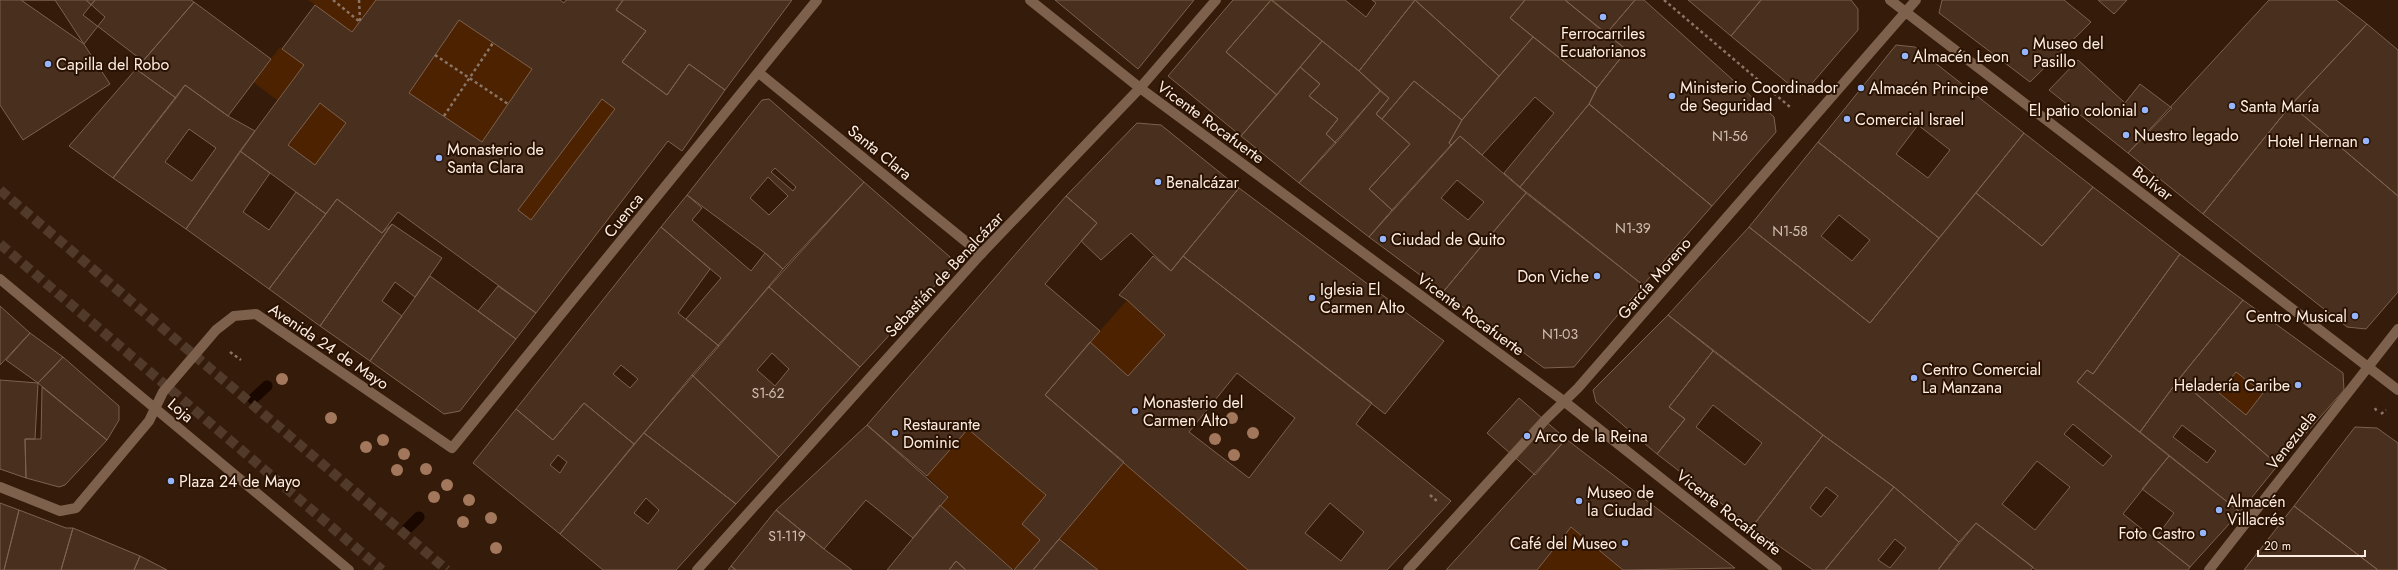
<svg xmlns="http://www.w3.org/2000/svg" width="2398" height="570" font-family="Jost,sans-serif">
<rect width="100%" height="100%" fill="#341b0a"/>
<path fill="#4d2200" d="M308,0h68l-24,32z
M459,20l73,49 -50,73 -73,-49z
M280,47l24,18 -27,35 -24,-18z
M602,99l13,10 -84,111 -13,-10z
M320,103l26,20 -31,42 -27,-20z
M1127,300l38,35 -37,41 -38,-34z
M2236,372l27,21 -17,22 -27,-22z
M968,429l78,66 -24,29 18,16 -26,30 -74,-65 8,-9 -21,-20z
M1124,462l124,108h-150l-39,-31z
M1571,527l52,43h-86z"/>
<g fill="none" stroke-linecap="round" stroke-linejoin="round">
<path stroke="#1a0700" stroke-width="11" d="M253,399l14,-13
M407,529l12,-12"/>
</g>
<path fill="#492f1d" stroke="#7e614e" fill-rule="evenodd" d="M0,0h55l55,84 -87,56 -23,-35z
M21,0h65l19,17 -21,27z
M86,0h9l-4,5z
M95,0h96l3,2 -51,59 -60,-46z
M376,0h184l4,3 2,-3h57l-7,10 30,21 -24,31 45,33 22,-31 36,26 -43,61 -14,-10 -132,172 -138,-101 -16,21 -45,-34 -11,15 -86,-63 64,-86 -22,-16 33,-44 37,27zM459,20l73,49 -50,73 -73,-49zM602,99l13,10 -84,111 -13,-10zM320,103l26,20 -31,42 -27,-20z
M623,0h169l-67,90 -36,-26 -22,31 -45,-33 24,-31 -30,-21z
M1055,0h139l-56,69z
M1233,0h38l-45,52 51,43 -36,41 -73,-60z
M1271,0l51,41 -45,54 -51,-43z
M1272,0h73l21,17 10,-14 -4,-3h43l-56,71z
M1415,0h110l-15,18 23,19 -34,39z
M1415,0l84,76 -37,44 -48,-39 -32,38 -6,-5 13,-16 -30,-27z
M1525,0h40l62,50 -30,38 -87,-70z
M1565,0h70l-29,34z
M1635,0h9l130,117 2,15 -64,74 -123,-102 8,-16 30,-38 -21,-16z
M1688,0h73l-30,36z
M1761,0h90l7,9v21l-56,65 -71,-59z
M1942,0h122l27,22 -61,60 -91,-69z
M2098,0h29l-13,14z
M2269,0h67l31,24 -76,81 -88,109 -75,-61z
M194,2l77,57 -43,57 -43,-31 -9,13 -40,-29z
M2367,24l31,26v146l-107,-91z
M1533,37l64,51 -8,16 -69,83 -16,-14 50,-60 -19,-16 -53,58 -22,-19 -9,9 -2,-2 13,-23z
M1322,41l37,30 21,20 -44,52 -10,-9 12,-15 -29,-23 11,-12 -20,-17z
M1896,45l19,2 109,86 -85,105 -121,-96zM1918,125l32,25 -22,28 -32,-24z
M2078,60l47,43 15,-19 32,24 -44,45 -79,-63z
M1300,67l20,17 -11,12 29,23 -12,15 10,9 -37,40 -58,-47z
M136,69l40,29 -63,80 -44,-32z
M1414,81l48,39 -13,23 2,2 -59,65 -23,-21 41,-45 -28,-25z
M185,85l43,31 27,15 -69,98 -73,-51zM189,129l27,19 -24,33 -27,-19z
M1380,91l9,7 -13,16 34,30 -41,45 23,21 -23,27 -70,-54z
M769,99l95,83 -81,87 -18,-16 -14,18 -59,-51 10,-12 -15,-13 75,-95zM775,168l21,19 -3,4 -22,-19zM768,177l20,19 -19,19 -19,-17z
M1589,104l123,102 -69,79 -123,-98z
M2291,105l107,91v96l-32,37 -19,-2 -144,-113z
M1137,123l24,2 78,63 -68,83 -40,-38 -30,27 -20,-19 16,-18 -31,-27z
M2024,133l69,54 -51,59 -66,-53z
M1460,136l66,57 -83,99 -74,-55zM1457,180l27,22 -16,18 -27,-22z
M1818,142l121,96 -69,85 -121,-96zM1839,215l31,25 -18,21 -31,-25z
M240,151l30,22 -27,39 26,18 27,-38 30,22 -57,75 -83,-60z
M864,182l86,75 2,10 -92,100 -91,-80z
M2093,187l87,67 -87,120 -6,-4 -10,12 92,74 -46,58 67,53 -2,3h-152l-60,-47 -17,19 -65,-55 -71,-52 -155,-120 81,-88 121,96 106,-130 66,53zM2073,424l39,32 -9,10 -39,-32zM2037,461l33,26 -35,43 -33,-26z
M1239,188l205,153 -59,73 -202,-158z
M1526,193l117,92 -69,82 -30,1 -101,-76z
M687,195l78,58 18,16 -64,77 -33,-27 35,-41 -60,-51z
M1066,196l31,27 -52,61 55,47 -55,64 79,67 -91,108h-19l26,-30 -18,-16 24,-29 -78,-66 -41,47 -60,-51z
M337,199l45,34 10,-9 -72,102 -51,-37z
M392,224l50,34 -27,39 -20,-15 -13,19 20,15 -32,45 -50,-35z
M661,227l49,42 -32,44 41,33 -85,98 -50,-41 -31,37 -37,-31zM621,365l17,14 -8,9 -17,-14z
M2180,254l63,46 -64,79 -39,53 -63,-50 10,-12 6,4z
M1153,256l18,15 12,-15 189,147 -16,21 95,77 -64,69h-139l-203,-175 45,-53 38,34 37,-41 -38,-35 -8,-5zM1237,373l58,45 -46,60 -60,-46zM1330,503l34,29 -23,29 -36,-28z
M430,276l86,63 -56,72 -16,3 -74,-53z
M498,286l38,27 -20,26 -38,-28z
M769,287l91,80 -81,90 -87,-82zM772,353l17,16 -14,17 -18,-16z
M2243,300l100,73 1,17 -66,75 -99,-86zM2236,372l27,21 -17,22 -27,-22z
M0,306l30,27 -30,32z
M1668,315l45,36 -44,56 16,12 -28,35 -61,-52 -3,-12z
M30,333l33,24 -25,26 -32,-23z
M1713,351l110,84 -71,92 -95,-73 28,-35 -16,-12zM1713,405l49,38 -17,22 -49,-38z
M63,357l56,49v14l-12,20 -69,-57z
M692,375l87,82 -43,47 -92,-71z
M2179,379l99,86 -38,47 -100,-80zM2182,425l34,26 -9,12 -34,-26z
M0,380l38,3 -3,56h-10l1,39 -26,-9z
M42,387l65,53 -42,45 -6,2 -33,-9 -1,-39h16z
M1519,398l47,41 -31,36 -48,-42z
M584,403l50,41 -74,90 -87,-71 43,-54 37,31zM558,455l9,7 -7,11 -10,-8z
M867,425l81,72 -35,41 -47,-38 -42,49 -48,-39z
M2355,427l22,1 21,15v127h-20l-84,-64z
M644,433l92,71 -60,66h-73l-43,-36zM646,498l13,12 -11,14 -14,-11z
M1823,435l71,52 -69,83h-12l-61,-43zM1826,487l12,9 -17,21 -11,-9z
M1566,439l169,129 -112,2 -52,-43 -34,43h-91z
M2169,456l71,56 -50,55 -35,-28 19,-26 -32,-24z
M1894,487l65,55 -21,28h-113zM1895,539l11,9 -16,20 -12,-8z
M0,503l19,7 -15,60h-4z
M940,505l73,65h-47l-10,-9 -7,9h-62z
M2294,506l84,64h-134z
M19,510l47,18h7l-12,42h-57z
M776,510l48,39 28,21h-116l-5,-4z
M1976,523l57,44 -2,3h-93z
M73,528l67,28 -6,14h-73z
M1059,539l39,31h-65z
M140,556l27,14h-33z
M956,561l10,9h-17z
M731,566l5,4h-8z"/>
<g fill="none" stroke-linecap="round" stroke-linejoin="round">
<path stroke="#523a2a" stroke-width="10" stroke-dasharray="10 5" stroke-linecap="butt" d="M0,190l447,380
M0,244l382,326"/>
<path stroke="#8a7566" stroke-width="2.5" stroke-dasharray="3 3" stroke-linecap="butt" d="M333,0l27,22
M359,0l1,21
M1664,0l126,107
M435,55l73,49
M444,116l49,-73
M230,352l11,8
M2375,408l2,4
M2381,414l5,-4
M1430,495l8,7"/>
<path stroke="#7e614d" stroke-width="10" d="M759,73l222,181"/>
<path stroke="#7e614d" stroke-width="10" d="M1030,0l110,88 425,314 212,168
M1890,0l508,390
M0,279l349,291
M0,487l60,24 16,-3 73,-87 14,-29 53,-62 18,-14 22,-2 196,134 365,-448
M697,570l284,-316 159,-166 76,-88
M1408,570l138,-151 32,-31 338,-388
M2209,570l189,-241"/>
</g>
<g fill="#a2775b">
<circle cx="282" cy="379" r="6"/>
<circle cx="331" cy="418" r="6"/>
<circle cx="1232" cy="418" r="6"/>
<circle cx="1253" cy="433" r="6"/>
<circle cx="1215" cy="439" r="6"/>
<circle cx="383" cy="440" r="6"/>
<circle cx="366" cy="447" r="6"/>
<circle cx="404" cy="454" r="6"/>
<circle cx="1234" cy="455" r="6"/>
<circle cx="426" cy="469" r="6"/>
<circle cx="397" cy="470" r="6"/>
<circle cx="447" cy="485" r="6"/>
<circle cx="434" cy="497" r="6"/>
<circle cx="469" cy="500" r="6"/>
<circle cx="491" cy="518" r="6"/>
<circle cx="463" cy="522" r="6"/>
<circle cx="496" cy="548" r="6"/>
</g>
<g fill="#95b6fd" stroke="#291202" stroke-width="1.5">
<circle cx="1603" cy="17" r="4"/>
<circle cx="2025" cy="52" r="4"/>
<circle cx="1905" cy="56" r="4"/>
<circle cx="48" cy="64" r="4"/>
<circle cx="1861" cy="88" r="4"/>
<circle cx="1672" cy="96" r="4"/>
<circle cx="2232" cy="106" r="4"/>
<circle cx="2145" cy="110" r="4"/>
<circle cx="1847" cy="119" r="4"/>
<circle cx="2126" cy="135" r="4"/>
<circle cx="2366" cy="141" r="4"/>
<circle cx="439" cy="158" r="4"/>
<circle cx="1158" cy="182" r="4"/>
<circle cx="1383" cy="239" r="4"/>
<circle cx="1597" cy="276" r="4"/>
<circle cx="1312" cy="298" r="4"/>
<circle cx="2355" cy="316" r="4"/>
<circle cx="1914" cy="378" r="4"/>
<circle cx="2298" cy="385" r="4"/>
<circle cx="1135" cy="411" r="4"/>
<circle cx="895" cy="433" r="4"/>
<circle cx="1527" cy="436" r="4"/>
<circle cx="171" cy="481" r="4"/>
<circle cx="1579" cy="501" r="4"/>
<circle cx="2219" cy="510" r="4"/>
<circle cx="2203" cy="533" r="4"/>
<circle cx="1625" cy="543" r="4"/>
</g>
<g text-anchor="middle" stroke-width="4" stroke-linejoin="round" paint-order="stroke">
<g font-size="14" fill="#d1beb1">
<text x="1730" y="141">N1-56</text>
<text x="1633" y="233">N1-39</text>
<text x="1790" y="236">N1-58</text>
<text x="1560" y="339">N1-03</text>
<text x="768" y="398">S1-62</text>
<text x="787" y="541">S1-119</text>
</g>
<g font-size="16" fill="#feede2" stroke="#291202" text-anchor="start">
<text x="1603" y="39" text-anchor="middle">Ferrocarriles<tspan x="1603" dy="18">Ecuatorianos</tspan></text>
<text x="2033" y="49">Museo del<tspan x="2033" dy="18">Pasillo</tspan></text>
<text x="1913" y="62">Almacén Leon</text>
<text x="56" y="70">Capilla del Robo</text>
<text x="1680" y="93">Ministerio Coordinador<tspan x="1680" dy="18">de Seguridad</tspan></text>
<text x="1869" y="94">Almacén Principe</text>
<text x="2240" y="112">Santa María</text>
<text x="2137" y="116" text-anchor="end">El patio colonial</text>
<text x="1855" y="125">Comercial Israel</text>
<text x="2134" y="141">Nuestro legado</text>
<text x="2358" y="147" text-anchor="end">Hotel Hernan</text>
<text x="447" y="155">Monasterio de<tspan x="447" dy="18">Santa Clara</tspan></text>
<text x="1166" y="188">Benalcázar</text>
<text x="1391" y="245">Ciudad de Quito</text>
<text x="1589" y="282" text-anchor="end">Don Viche</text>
<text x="1320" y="295">Iglesia El<tspan x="1320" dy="18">Carmen Alto</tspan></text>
<text x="2347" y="322" text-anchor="end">Centro Musical</text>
<text x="1922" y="375">Centro Comercial<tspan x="1922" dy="18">La Manzana</tspan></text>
<text x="2290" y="391" text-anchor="end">Heladería Caribe</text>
<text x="1143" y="408">Monasterio del<tspan x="1143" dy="18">Carmen Alto</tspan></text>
<text x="903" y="430">Restaurante<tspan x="903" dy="18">Dominic</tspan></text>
<text x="1535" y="442">Arco de la Reina</text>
<text x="179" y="487">Plaza 24 de Mayo</text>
<text x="1587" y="498">Museo de<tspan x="1587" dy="18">la Ciudad</tspan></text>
<text x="2227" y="507">Almacén<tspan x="2227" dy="18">Villacrés</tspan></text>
<text x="2195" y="539" text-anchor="end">Foto Castro</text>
<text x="1617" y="549" text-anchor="end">Café del Museo</text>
</g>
<g font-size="16" fill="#feede2" stroke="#291202">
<text transform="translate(1211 122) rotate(36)" y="6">Vicente Rocafuerte</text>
<text transform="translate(880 152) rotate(39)" y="6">Santa Clara</text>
<text transform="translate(2153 183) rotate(37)" y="6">Bolívar</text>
<text transform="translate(623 215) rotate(-51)" y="6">Cuenca</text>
<text transform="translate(944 274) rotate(-47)" y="6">Sebastián de Benalcázar</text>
<text transform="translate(1654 278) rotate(-49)" y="6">García Moreno</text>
<text transform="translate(1471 314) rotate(36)" y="6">Vicente Rocafuerte</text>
<text transform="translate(329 346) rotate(34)" y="6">Avenida 24 de Mayo</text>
<text transform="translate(181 410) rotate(40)" y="6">Loja</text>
<text transform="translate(2291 440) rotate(-52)" y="6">Venezuela</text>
<text transform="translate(1729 512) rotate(38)" y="6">Vicente Rocafuerte</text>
</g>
</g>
<path d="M2258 550v6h107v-6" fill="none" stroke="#feede2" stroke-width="2"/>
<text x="2264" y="550" font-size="12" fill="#feede2" stroke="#291202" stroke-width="3" paint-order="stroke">20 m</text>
</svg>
